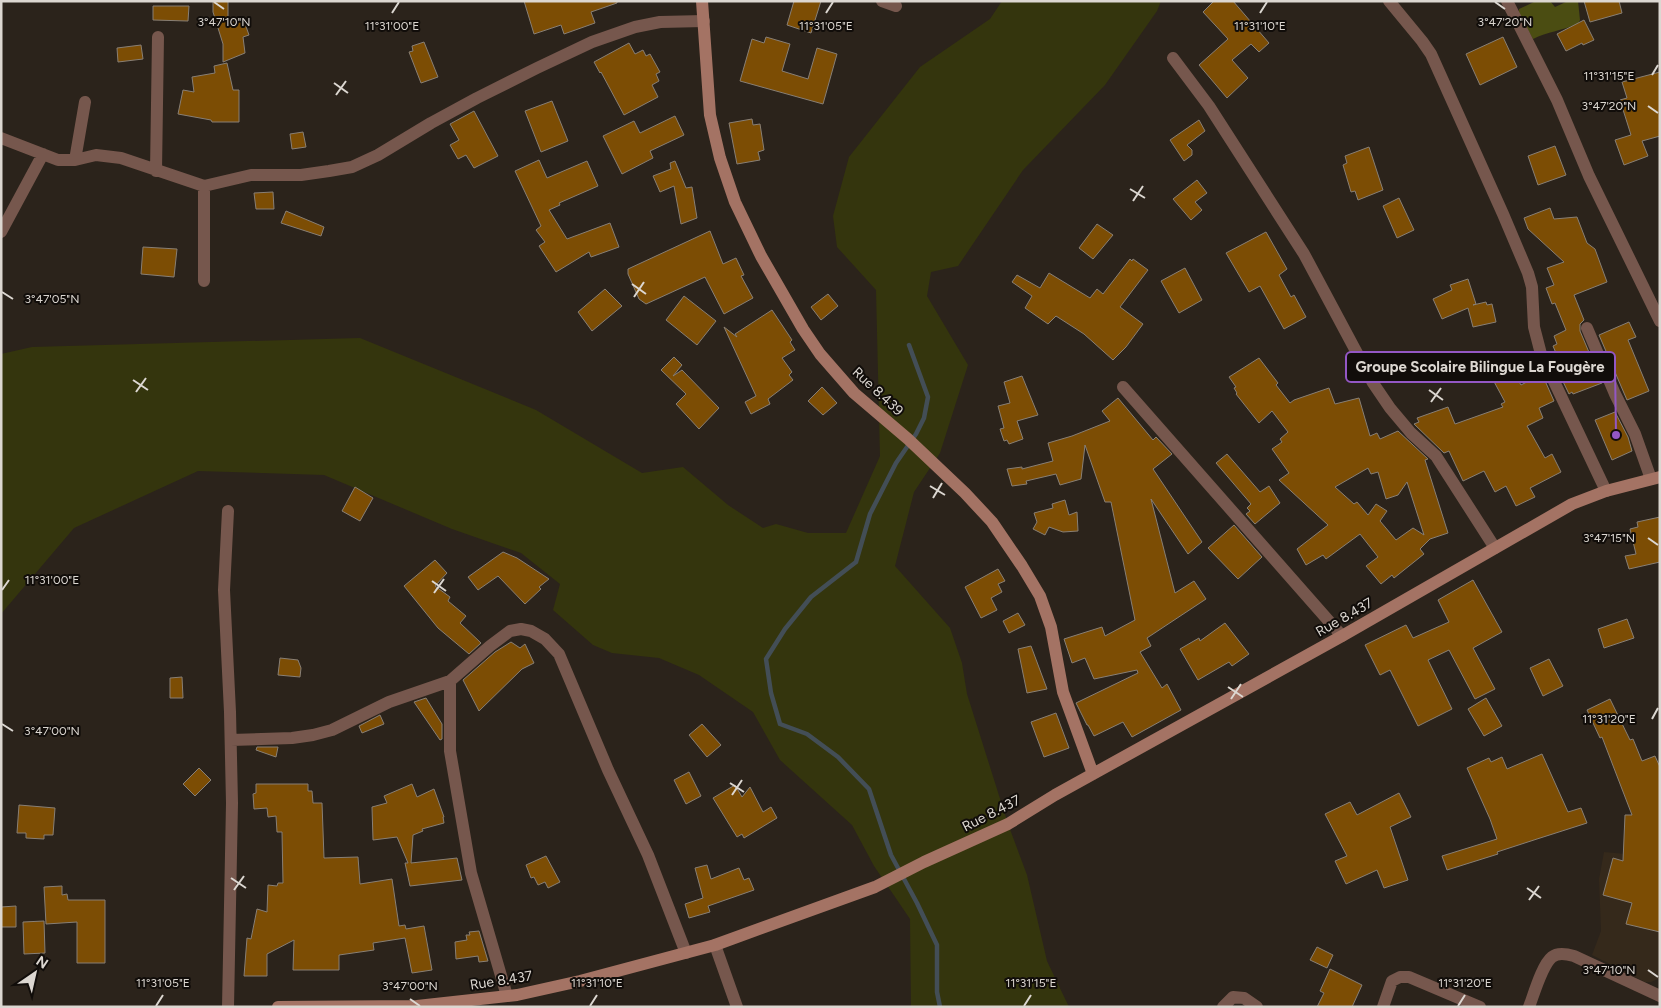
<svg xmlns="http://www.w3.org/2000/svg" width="1661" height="1008" font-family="Figtree,sans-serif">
<rect width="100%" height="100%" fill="#2b231b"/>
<path fill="#35291b" d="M1604,852l22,2 34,12v112l-9,4h-6l-53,-27 9,-24 -2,-52z"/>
<path fill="#34350d" d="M1002,1h159l-4,10 -52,74 -82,85 -65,96 -27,6 -4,24 41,69 -28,88 -26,39 -19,74 55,62 12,35 5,31 41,130 19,51 20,86 22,46h-158l-1,-88 -36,-53 -22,-41 -72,-65 -27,-48 -54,-37 -40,-17 -47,-5 -19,-8 -40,-35 7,-26 -39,-31 -69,-24 -128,-54 -126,-4 -124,57 -73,86v-260l31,-7 328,-9 176,72 106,63 41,-6 45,38 35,23 13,-4 32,9h38l34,-77 -4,-166 -39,-43 -4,-31 16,-59 71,-90 70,-48z"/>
<path fill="#4b4d12" d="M1536,1h14l5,6 13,-6h10l2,19 -2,4c-15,6 -31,8 -45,15l-14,-25v-5z"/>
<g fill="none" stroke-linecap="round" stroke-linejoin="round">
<path stroke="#434e56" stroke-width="4.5" d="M909,345l19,52 -4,21 -8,16 -20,29 -26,51 -14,48 -45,35 -26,32 -19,30 5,34 9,31 27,10 31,23 31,32 22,66 26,48 20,42v47l3,15"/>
</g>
<path fill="#7c4d04" stroke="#887f75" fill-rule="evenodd" d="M213,1h15v22l15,-5 6,17 -6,2 2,16 -22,9v-18l-10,-32z
M524,1h93v2l-26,9 4,11 -31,11 -3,-9 -27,9z
M794,1h27l-10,32 -24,-8z
M1214,1h19l36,42 -10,9 -8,-8 -19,16 16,18 -21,20 -28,-33 29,-26 -25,-27z
M1584,1h35l3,12 -32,9z
M153,6h36l-1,15 -35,-1z
M1584,20l10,20 -11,5 -1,-2 -16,8 -9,-17z
M766,37l24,7 -8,27 26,8 9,-31 20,6 -14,50 -83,-23 12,-42 12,4z
M1503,37l14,30 -37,18 -14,-31z
M424,42l14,35 -17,6 -12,-31 4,-1 -1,-5z
M629,43l6,11 8,-4 3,6 4,-2 10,18 -4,2 3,7 -7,4 6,12 -34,18 -23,-43 -1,1 -6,-11z
M141,45l2,14 -25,3 -1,-14z
M227,63l6,27h6v32h-27l-1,-2 -33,-6 5,-24 11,2 -2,-15 23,-4 -1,-7z
M1660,72v64l-18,5 6,15 -24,9 -9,-25 16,-5 -11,-35 7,-2 -5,-16z
M552,101l16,40 -27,11 -16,-41z
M474,111l24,45 -24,12 -8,-13 -8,4 -8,-14 9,-5 -9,-16z
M675,116l9,19 -34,16 3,7 -31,16 -19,-38 31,-15 6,12z
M752,119l1,6 7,-1 4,26 -6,2 2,8 -23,4 -8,-41z
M1199,120l6,11 -18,14 5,5v5l-8,6 -14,-21z
M303,132l3,15 -14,2 -2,-15z
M1555,146l11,29 -28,10 -10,-29z
M1369,147l14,43 -25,10 -3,-9 -4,1 -8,-27 4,-2 -2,-7z
M539,160l8,18 40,-17 11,25 -39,17 1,2 -11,5 18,29 43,-16 9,24 -28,10 -2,-5 -33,20 -17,-26 6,-4 -9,-12 5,-4 -26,-55z
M675,161l11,27 6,-1 5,31 -16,6 -7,-38 -14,6 -7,-16 18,-7 -1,-6z
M1197,180l10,13 -12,9 7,8 -11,10 -18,-21z
M273,192l1,17h-18l-2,-16z
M1399,198l15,32 -17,8 -14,-32z
M1550,208l4,11 23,-2 10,26 8,6 12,33 -33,13 10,25 -4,4v7l22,52 -29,11 -1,-2 -3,2 -13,-27 5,-2 -8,-19 4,-2 -3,-8 12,-6 -11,-27 -3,1 -6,-16 8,-3 -7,-17 17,-6 -36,-33 -4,-11z
M286,211l38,16 -3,9 -40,-13z
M1097,224l16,11 -20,24 -14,-11z
M710,231l13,33 13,-6 8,17 -3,1 12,22 -29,16 -19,-37 -59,27 -7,-5 -11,-25v-5z
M1266,232l21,37 -8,6 12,22 3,-2 12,22 -22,12 -24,-43 -11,6 -23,-39z
M143,247l34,2 -3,28 -33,-3z
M1130,259l2,2 1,-2 15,11 -28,37 23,17 -17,23 -13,13 -29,-26 -28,-18 -8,8 -23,-16 7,-12 -20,-14 5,-7 23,13 9,-15 41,25 7,-9 6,5z
M1185,268l17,32 -23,13 -18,-32z
M1468,279l8,25 -3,1 13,-3 1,3 5,-1 4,18 -23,5 -5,-19 -26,11 -9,-20 19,-9 -2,-5z
M605,289l17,17 -30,25 -14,-19z
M828,294l10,12 -17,14 -10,-13z
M684,296l32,25 -19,24 -31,-25z
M772,310l20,30 -2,2 5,8 -13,8 10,14 -3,3 4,5 -25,19 2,5 -19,10 -6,-12 11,-6 -32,-69 13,10 -2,-3z
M1629,322l7,15 -8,3 21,51 -22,9 -28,-65z
M674,357l8,8 -9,11 9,-6 37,38 -20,21 -23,-25 10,-10 -25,-24z
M1259,358l19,25 -2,2 14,18 4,-3 35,-12 6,16 24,-6 11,38 7,-3 3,6 18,-8 30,28 -3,1 23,73 -18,6 -10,10 4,5 -30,24 -2,-3 -11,9 -15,-18 12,-9 -18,-23 -34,25 -3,-4 -17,10 -9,-16 31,-24 -49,-45 10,-7 -17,-24 10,-7 -2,-3 8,-7 -16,-21 -13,12 -23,-29 1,-1 -3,-5 2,-1 -7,-10zM1368,468l3,6 7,-2 8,27 12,-4 9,-13 17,53 -11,-7 -17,12 -16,-19 7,-10 -11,-7 -8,11 -11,-13 -3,2 -19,-17z
M1509,367l7,14 2,-1 3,5 21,-11 12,27 -15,7 4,10 -16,8 18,32 7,-4 9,18 -31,16 5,9 -19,9 -10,-20 -11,6 -11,-21 -21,10 -14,-30 -5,2 -30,-29 5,-2 -2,-4 31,-11 7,17 48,-17 -2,-3 4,-2 -14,-26z
M1022,376l16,39 -21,6 6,18 -14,5 -2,-4 -3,1 -4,-12 4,-1 -6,-22 12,-3 -6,-21z
M822,387l15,16 -14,12 -15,-14z
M1118,398l35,42 3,-3 16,17 -19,15 49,73 -14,12 -37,-55 24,94 19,-12 12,18 -59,39 4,8 -11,6 22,36 5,-4 14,26 -49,27 -9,-15 -29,14 -6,-11h-1l-11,-22 62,-30 -1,-3 -43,9 -9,-21 -13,5 -8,-24 38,-12 3,9 30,-16 -24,-118h-6l-20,-57 -4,34 -21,6 -4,-11 -30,7 1,3 -15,2 -5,-17 15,-2v2l31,-8 -5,-18 24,-7 38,-15 -8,-10z
M1615,412l13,25 4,14 -20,9 -17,-40z
M1227,454l33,38 9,-6 11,17 -25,21 -9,-10 4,-3 -3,-3 4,-4 -35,-41z
M355,487l18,11 -13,23 -18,-10z
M1065,500l4,15 8,-3 1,19 -15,1 -14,-5 -4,8 -12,-6 4,-7 -3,-9 19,-5 -1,-4z
M1660,517v45l-31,7 -4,-13 11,-2 -6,-25 8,-2 -1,-5z
M1234,525l28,32 -24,22 -30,-31z
M503,552l14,6 32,21 -10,8 2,2 -16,15 -27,-28 -20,14 -10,-13z
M435,560l12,13 -12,13 15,11 -2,4 18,15 -6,7 21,20 -12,11 -31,-26 -34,-42z
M998,569l7,12 -7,3 4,8 -11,6 6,12 -16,8 -16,-31z
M1473,580l29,52 -29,16 22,41 -20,10 -26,-49 -21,10 24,49 -34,17 -28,-56 -10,5 -15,-30 41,-20 7,13 36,-16 -11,-22z
M1018,613l7,12 -16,8 -6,-12z
M1627,619l7,19 -30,10 -6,-19z
M1225,623l24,31 -17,12 -3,-4 -31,18 -18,-31 19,-11 1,3z
M511,642l9,6 5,-4 9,19 -12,6 -43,42 -16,-31 32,-28z
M1031,646l16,43 -20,4 -9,-44z
M280,658l18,2 3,8 -1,9 -22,-2z
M1549,659l14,27 -20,10 -13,-28z
M182,677l1,21h-13v-20z
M426,698l16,26v15l-2,1 -26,-38z
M1486,698l16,28 -18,10 -16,-27z
M1610,699l20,41 3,-1 9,22 13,-5 5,11v165l-34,-8 6,-21 -29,-8 10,-37 10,3 2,-46h7l-30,-78 -2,1 -13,-28z
M1056,713l13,35 -25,9 -13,-35z
M380,715l4,9 -22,9 -3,-7z
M702,724l19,21 -14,12 -18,-22z
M257,747h21l-2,10 -20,-7z
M1542,754l26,58 13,-4 6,15 -50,16 -40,13 1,2 -51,16 -5,-14 55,-17 -7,-20 -23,-51 22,-10 2,4 11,-5 5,12z
M199,768l12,12 -16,16 -12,-12z
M689,772l12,24 -15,8 -12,-24z
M256,784h52v7h4l1,12h9l2,55 34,-1 2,27 32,-5 7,47 6,-1 1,4 18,-3 8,44 -20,3 -7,-35 -32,5 1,7 -35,5v15h-46l1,-30 -27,14v22h-23l3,-38 4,1 6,-30 10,3 1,-27 9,1 1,-3h5l-1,-51h-5l-1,-16 -8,1 -1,-9 -13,1 -1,-15 3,-1z
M412,784l5,13 17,-8 10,28h-1l1,6 -22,6 1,2 -10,4 -2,28 46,-5 5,22 -52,6 -5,-23h3l-11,-26 -24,3 -1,-33 15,-4 -3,-7z
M735,785l7,12 8,-10 13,25 8,-5 6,11 -33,20 -2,-4 -5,3 -24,-39z
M1399,793l12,24 -21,10 18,53 -24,8 -7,-18 -31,14 -11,-23 12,-5 -22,-42 25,-12 7,13z
M19,805l36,3 -2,27h-9v4l-18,-1v-5h-9z
M546,856l14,26 -12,6 -3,-6 -7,3 -4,-8 -3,1 -5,-13z
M707,865l4,14 28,-11 5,12 5,-2 5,12 -46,16 2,6 -21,6 -4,-14 18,-6 -8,-30z
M62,886v9l5,-1 1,6h37v63h-28v-41l-31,2 -2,-37z
M16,906v21h-15v-20z
M44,921l1,32 -21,1 -1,-32z
M479,931l9,30 -9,1 -1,-6 -22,3 -1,-17 12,-2 -1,-5h4l-1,-3z
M1317,947l16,8 -6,13 -17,-8z
M1330,969l32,16 -10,22h-35l7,-14 -4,-2z"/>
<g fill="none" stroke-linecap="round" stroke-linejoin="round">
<path stroke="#76574d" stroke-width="12" d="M882,1l14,5
M1389,1l33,40 9,13 72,160 25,59 4,14 2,40 7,27 65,137
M1507,1l50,99 32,76 71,145
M1173,58l36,48 95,148 69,129 17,25 21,25 25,23 59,92
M1,138l57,22h17l21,-5 25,3 83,28 47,-11h50l28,-4 23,-4 26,-12 53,-32 46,-25 60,-30 55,-26 43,-15 25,-5 44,-1
M75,160l10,-58
M156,171l2,-134
M1,232l42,-78
M204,281v-95
M1587,328l28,66 20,40 16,45
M1123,387l219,249
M450,681v70l21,122 36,123
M231,740l61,-2 21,-3 19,-5 57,-28 61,-21 40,-35 20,-15 11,-2 10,2 14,8 14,15 49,116 40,85 38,98
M715,945l22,62
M228,1007l4,-204 -2,-91 -6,-122 4,-79
M1223,1007l10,-10 11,1 13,9
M1383,1007l9,-26 8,-4h9l71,30
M1529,1007c5,-13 13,-42 23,-50 6,-5 15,-3 22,-1l86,40"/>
<path stroke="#a47364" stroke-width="12" d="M702,1l8,114 10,43 15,44 26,54 42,73 17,25 34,39 54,46 57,54 27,29 30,44 18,30 11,31 12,65 30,82
M278,1007l139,-1 100,-11 63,-14 135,-36 160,-58 49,-25 84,-38 47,-29 287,-159 230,-132 34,-13 54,-14"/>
</g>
<path fill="none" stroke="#dcd7d1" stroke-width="2" d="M214,2l10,7M1495,2l10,7M392,13l7,-11M826,13l7,-11M1260,13l7,-11M1652,75l6,-10M334,83l14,10M336,95l10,-14M1648,106l10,7M1130,189l15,9M1133,201l10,-15M632,284l14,10M2,292l11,7M634,297l10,-15M133,380l15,10M1429,390l14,10M136,392l10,-14M1431,402l10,-14M930,486l15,9M933,498l9,-15M1648,538l10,7M432,581l14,10M2,590l7,-10M434,593l10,-14M1228,687l15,10M1231,699l10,-15M1652,719l6,-11M2,724l11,7M730,783l14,9M732,795l10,-15M231,878l15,10M1527,888l14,10M234,890l10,-14M1529,900l10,-14M1648,970l10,7M410,999l10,7M156,1006l7,-11M590,1006l7,-11M1024,1006l7,-11M1458,1006l7,-11"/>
<g text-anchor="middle" stroke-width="4" stroke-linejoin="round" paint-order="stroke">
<g font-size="14" fill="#dcd7d1" stroke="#110d0a">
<text transform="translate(878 391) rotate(43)" y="5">Rue 8.439</text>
<text transform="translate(1344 617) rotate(-30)" y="5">Rue 8.437</text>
<text transform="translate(991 813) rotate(-27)" y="5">Rue 8.437</text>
<text transform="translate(501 980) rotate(-9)" y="5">Rue 8.437</text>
</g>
</g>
<g font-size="12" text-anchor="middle" fill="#dcd7d1" stroke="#110d0a" stroke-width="4" stroke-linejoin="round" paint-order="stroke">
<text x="224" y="26">3°47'10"N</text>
<text x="1505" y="26">3°47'20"N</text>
<text x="392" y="30">11°31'00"E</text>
<text x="826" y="30">11°31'05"E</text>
<text x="1260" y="30">11°31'10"E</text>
<text x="1609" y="80">11°31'15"E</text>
<text x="1609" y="110">3°47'20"N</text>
<text x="52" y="303">3°47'05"N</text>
<text x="1609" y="542">3°47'15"N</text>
<text x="52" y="584">11°31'00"E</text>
<text x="1609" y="723">11°31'20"E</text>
<text x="52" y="735">3°47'00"N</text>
<text x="1609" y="974">3°47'10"N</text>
<text x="163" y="987">11°31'05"E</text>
<text x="597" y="987">11°31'10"E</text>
<text x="1031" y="987">11°31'15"E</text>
<text x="1465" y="987">11°31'20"E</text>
<text x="410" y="990">3°47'00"N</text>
</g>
<path fill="none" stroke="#9357c4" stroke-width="2" d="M1616 435L1615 367"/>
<circle fill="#9357c4" stroke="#110d0a" stroke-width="2" cx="1616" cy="435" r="5"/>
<rect fill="#110d0a" stroke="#9357c4" stroke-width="2" x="1346" y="352" width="269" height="30" rx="5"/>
<g font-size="15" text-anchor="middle" font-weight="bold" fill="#dcd7d1">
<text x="1480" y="372">Groupe Scolaire Bilingue La Fougère</text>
</g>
<rect width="1661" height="1008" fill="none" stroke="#dcd7d1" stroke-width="5"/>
<g transform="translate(35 973) rotate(34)" stroke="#110d0a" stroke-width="4" paint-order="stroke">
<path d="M0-4L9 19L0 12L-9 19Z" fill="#dcd7d1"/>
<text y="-8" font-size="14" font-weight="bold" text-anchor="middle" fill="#dcd7d1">N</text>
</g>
</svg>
